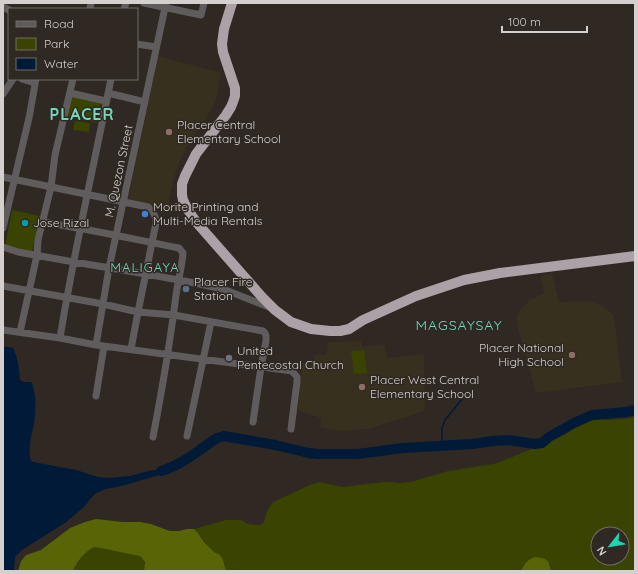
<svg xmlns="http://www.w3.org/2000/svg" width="638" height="574" font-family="Quicksand,sans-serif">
<rect width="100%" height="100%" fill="#2f2823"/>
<path fill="#37301f" d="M158,56l63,17 -5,27 -4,9 -27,40 -9,23 -7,27v6l3,6 -44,-10z
M552,274l7,28 32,-1 12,5 11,9 8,67 -86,11 -18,-65 -1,-9 2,-8 12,-12 13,-6 -4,-17z
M361,341l2,6 21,-3 3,14 37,-4 1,57 -57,18 -24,2 -24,-4 1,-9 -23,-7 4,-48 12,1 1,-9h11l2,-13z"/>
<path fill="#3a4400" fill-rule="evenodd" d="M72,96l29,7 -4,20 -29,-7z
M75,121l15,2 -1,9 -16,-2z
M12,210l28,6 -8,36 -27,-6z
M364,350l3,23 -13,1 -3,-23z
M635,417v154h-84l-1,-6 -8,-7c-11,-1 -16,2 -21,13h-295c-2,-5 -3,-11 -6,-15 -2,-2 -5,-3 -8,-5 -7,-7 -11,-16 -18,-22l32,-9h15l7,4 12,1 4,-3 3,-11 6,-9 37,-17 9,-3 24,5 41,-5h7l9,1 11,-1 37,-11 45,-7 7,-2 55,-23 9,-4 21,-14 11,-2 12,1 16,-1zM598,534h24v24h-24z
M94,547c16,2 31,7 46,9l5,6 -1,9h-71c4,-10 12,-18 21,-24z"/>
<path fill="#586406" d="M96,519l27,3h17l11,2 19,7h9l8,-2h7l4,4 6,9 10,10 6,3 3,5 3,11h-82l1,-9 -5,-6c-15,-2 -30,-7 -46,-9 -9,5 -17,14 -21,24h-55l3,-10 5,-6 15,-5 29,-22 15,-6z
M535,557c12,1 14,3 16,14h-30c3,-7 7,-12 14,-14z"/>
<path fill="#011a37" d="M3,346l10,2c5,10 6,20 7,32l4,2h7c2,3 2,5 3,9 2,10 2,21 0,32 -2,12 -7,25 -3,38l2,1 43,8 22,7 11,1 21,-2 23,-6h5l3,1 -2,4 -3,1 -35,10 -15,3 -10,4 -5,5 -6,8 -20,17 -43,27 -7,7 -1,14h-11z"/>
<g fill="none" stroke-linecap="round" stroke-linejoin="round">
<path stroke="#011a37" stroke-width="1.5" d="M442,446v-18l3,-8 17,-21"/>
<path stroke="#011a37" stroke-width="10" d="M161,471c21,-6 38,-21 56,-33l7,-2 51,9 34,8 9,1h40l45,-6 69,-4 21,-3 15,-1 27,4 7,-1 7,-6 7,-4 18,-10 18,-8 34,-3 9,-2"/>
<path stroke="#605c5e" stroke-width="7" d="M144,3l57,12 3,-12
M3,7l6,3
M90,9l1,-6
M124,9l2,-6
M137,44l19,3
M22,79l13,4
M70,93l36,8
M108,93l37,9
M3,94l10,-15
M3,177l145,30c6,5 8,9 8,16l-18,89 -7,37
M43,222c45,7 90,17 136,26l4,5c-1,14 -5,28 -7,42 -6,48 -14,95 -23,142
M3,228l26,-110 7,-39
M3,247l15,5 56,10 72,12 49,9 28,6 46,18
M3,286l100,18 35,8 36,3 89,16 2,2 1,3v5l-5,26 -8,55
M3,330l57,8 36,7 196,26 5,6v5l-6,47
M20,332l17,-77 1,-15 13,-53 4,-32 18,-76
M60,338c14,-87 34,-173 51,-259
M96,345l13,-77 57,-265
M96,396l8,-50
M187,436l24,-114"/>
<path stroke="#aba1a6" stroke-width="10" d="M232,3l-8,26 -2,15 1,8 12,36v8l-2,6 -2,5 -5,8 -30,39 -11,22 -3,8v11l1,5 5,10 9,13 65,74 13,13 16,12 20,7 19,2h10l9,-2 14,-9 53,-24 48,-16 36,-7 135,-17"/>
</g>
<g fill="#8d6e63" stroke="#2f2823" stroke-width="1.5">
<circle cx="169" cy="132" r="4"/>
<circle cx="572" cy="355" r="4"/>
<circle cx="362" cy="387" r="4"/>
</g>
<circle fill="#3f7fe0" stroke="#2f2823" stroke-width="1.5" cx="145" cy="214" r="4"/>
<circle fill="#0f9aa8" stroke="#2f2823" stroke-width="1.5" cx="25" cy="223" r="4"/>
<circle fill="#5c6f8a" stroke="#2f2823" stroke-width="1.5" cx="186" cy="289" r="4"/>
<circle fill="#6b7280" stroke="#2f2823" stroke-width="1.5" cx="229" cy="358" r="4"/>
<g text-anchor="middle" stroke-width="3" stroke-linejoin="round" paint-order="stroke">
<g font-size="12" fill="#d5d0cd" stroke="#2f2823" text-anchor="start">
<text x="177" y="129">Placer Central<tspan x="177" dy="14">Elementary School</tspan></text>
<text x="153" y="211">Morite Printing and<tspan x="153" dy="14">Multi-Media Rentals</tspan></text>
<text x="33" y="227">Jose Rizal</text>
<text x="194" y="286">Placer Fire<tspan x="194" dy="14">Station</tspan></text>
<text x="564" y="352" text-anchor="end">Placer National<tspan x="564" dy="14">High School</tspan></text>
<text x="237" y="355">United<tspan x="237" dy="14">Pentecostal Church</tspan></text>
<text x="370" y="384">Placer West Central<tspan x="370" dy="14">Elementary School</tspan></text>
</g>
<g font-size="12" fill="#d5d0cd" stroke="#2f2823">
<text transform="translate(119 171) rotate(-78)" y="4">M. Quezon Street</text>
</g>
<g font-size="13" letter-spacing="1" fill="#74d5bb" stroke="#2f2823">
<text x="145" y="272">MALIGAYA</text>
</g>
<g font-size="14" letter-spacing="1" fill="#74d5bb" stroke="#2f2823">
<text x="459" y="330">MAGSAYSAY</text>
</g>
<g font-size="16" font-weight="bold" letter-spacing="1" fill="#74d5bb" stroke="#2f2823">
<text x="82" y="120">PLACER</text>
</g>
</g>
<rect width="638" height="574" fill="none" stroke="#d5d0cd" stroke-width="8"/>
<rect x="8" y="8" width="130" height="72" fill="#2f2823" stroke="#716b67"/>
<rect x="16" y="21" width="20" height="6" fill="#605c5e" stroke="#716b67"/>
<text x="44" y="28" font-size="12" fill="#d5d0cd">Road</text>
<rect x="16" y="38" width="20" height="12" fill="#3a4400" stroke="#716b67"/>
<text x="44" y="48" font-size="12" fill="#d5d0cd">Park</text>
<rect x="16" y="58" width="20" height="12" fill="#011a37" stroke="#716b67"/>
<text x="44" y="68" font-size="12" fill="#d5d0cd">Water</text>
<g transform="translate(610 546) rotate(239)"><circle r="19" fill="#2f2823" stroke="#716b67"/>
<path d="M0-3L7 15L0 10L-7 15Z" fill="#1ed5b1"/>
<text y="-6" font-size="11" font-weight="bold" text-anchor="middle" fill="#d5d0cd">N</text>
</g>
<path d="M502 26v6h85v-6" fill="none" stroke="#d5d0cd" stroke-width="2"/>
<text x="508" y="26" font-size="12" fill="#d5d0cd" stroke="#2f2823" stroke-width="3" paint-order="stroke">100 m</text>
</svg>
